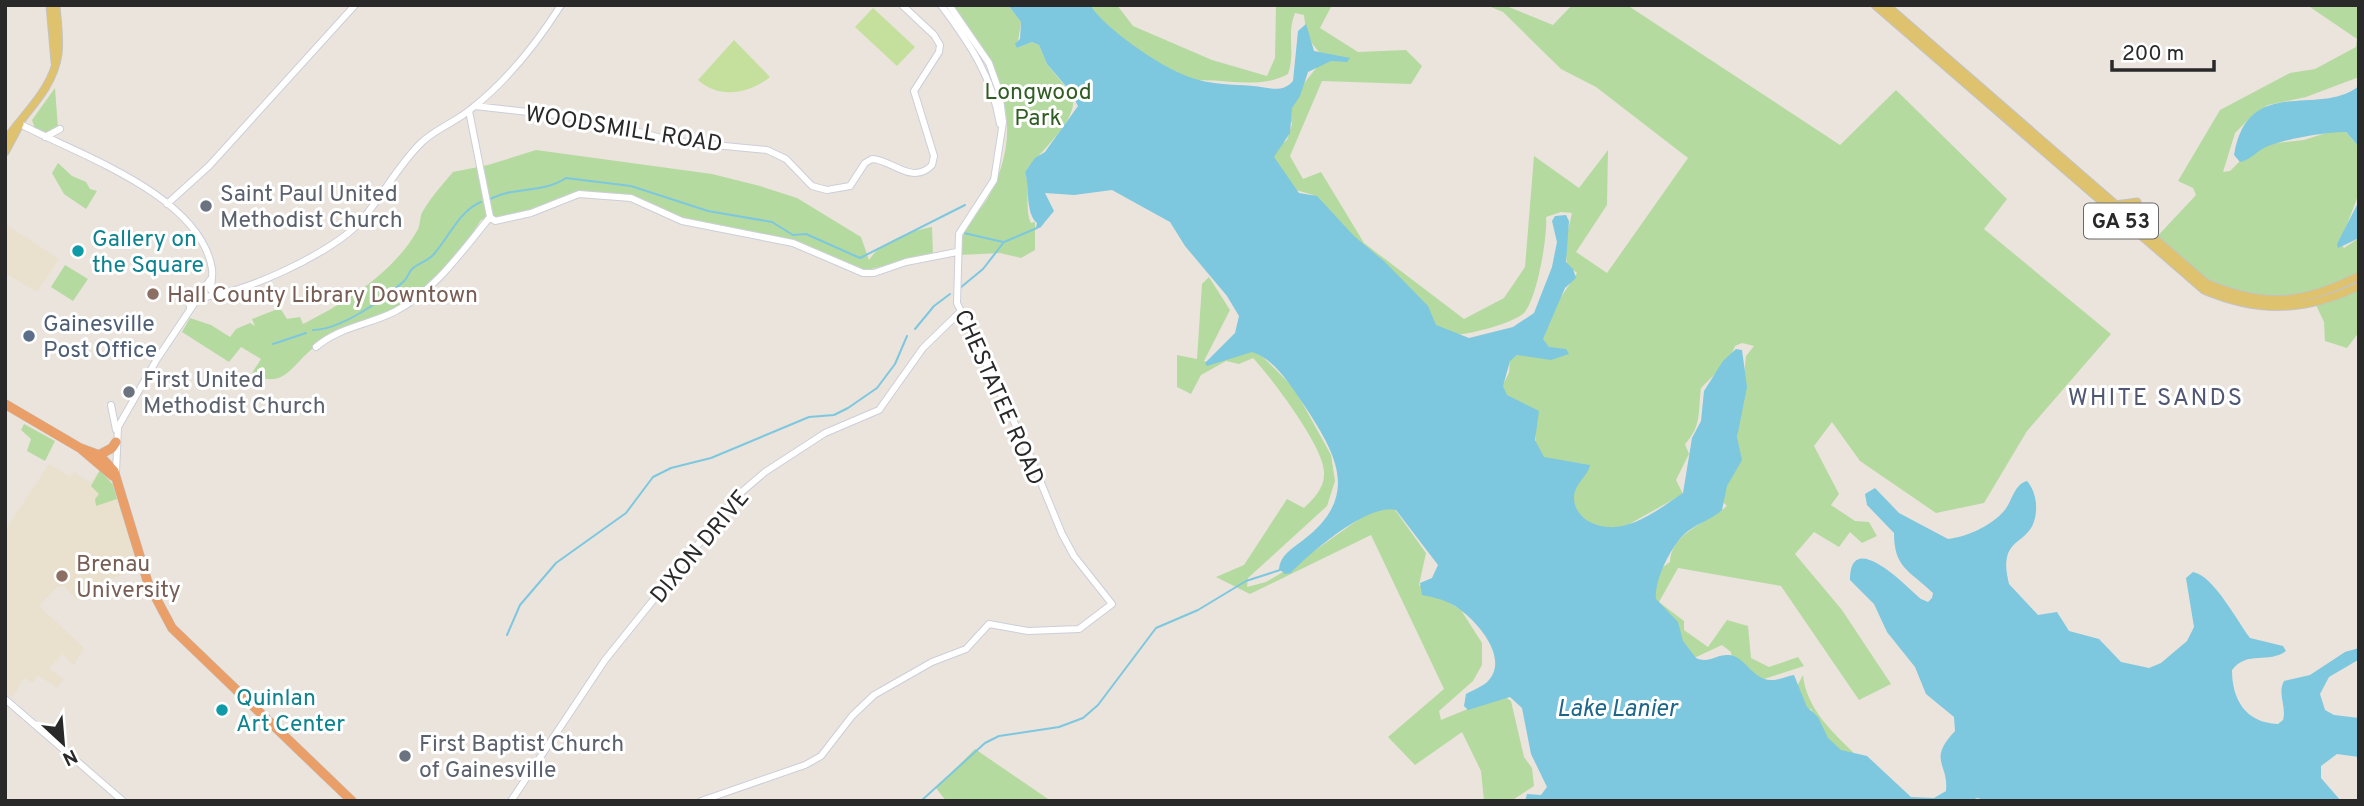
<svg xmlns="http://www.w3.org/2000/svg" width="2364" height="806" font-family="Overpass,sans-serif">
<rect width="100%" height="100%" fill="#eae4dd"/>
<path fill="#e9e0ce" d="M5,224l54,35 -22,33 -32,-19z
M49,464l21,13 4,-5 16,11 11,-14 2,2 10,13 25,85 -39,15 -7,9 -14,8 -14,-15 -6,1 -14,13 -5,6 45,42 -10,17 -12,-11 -13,15 15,10 -7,9 -19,-13 -5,8 -9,-5 -12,20 -7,-6v-161z"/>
<path fill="#b5daa0" d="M953,5h55l13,17 -4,26 15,-6 7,3 8,19 25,31 10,-4 -9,5c5,26 -35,57 -48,76 6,18 -1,37 6,51l4,-1v28l-14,8 -21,-5 -40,2c1,-32 16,-36 30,-61 38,-73 7,-129 -37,-189z
M1083,5h34l16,21 79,34 55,16 8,-18 1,-53h56l-12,23 38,24 48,-2 16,16 -11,18 -89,-3 -32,75 13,23 18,-7 43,71 100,76 40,-21 21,-31 9,-111 45,32 29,-38 -1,55 -31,47 31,21 81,-115 -92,-71 -35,-18 -58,-57 -17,-7h18l49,20 19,-20h55l213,140 56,-55 111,109 -23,30 127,105 -84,97 -43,72 -48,10 -76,-52 -28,-39 -18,24 25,48 -8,11 24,16 14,1 8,14 -15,7 -12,-11 -11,15 -25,-15 -19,22 47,56 49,74 -32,16 -78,-114 -103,-18 -19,34 25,19v9l24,17 19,-27 21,6 3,32 18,9 29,-10 6,9 -43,14 -28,-15 -2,-13 -9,-7 -30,14 -37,-45 1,-42 14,-10c1,-29 37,-39 57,-56l-7,-7 13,-25 13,-118 8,-10 -12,-3 -7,3 -6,14 -28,28c-3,23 1,38 -16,56l4,10 -13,26 7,14 -66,37h-21l-23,-23 -2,-13 17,-29c-21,-11 -57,11 -52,-39l-30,-27 -4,-14 7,-13 1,-14 11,-6 27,6 4,-10 -10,-8 17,-41 18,-27 -10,-8 -2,-22 7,-30 -11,-1 -15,5c2,18 -9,82 -22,96 -10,10 -59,23 -73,22 -5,0 -11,-4 -15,-6l-123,-134 -17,-5 -27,-37 18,-13 5,-16 -7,-17 40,-50c-15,-12 -19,-23 -21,-42l-9,-2c-9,23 1,38 -7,61 -32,18 -70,1 -106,8l-66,-43z
M2307,5h52v72l-53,20 -38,8 -16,11 -17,17 -12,39 7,-1 26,-26 48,-5 38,-12 17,19v46l-19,50 4,5 15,-10v94l-12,16 -22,-7 -1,-19 -8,-17c-85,11 -102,-10 -164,-63l44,-47 -3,-7 -15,-7 42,-71 70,-37 25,-4 41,-22 1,-8z
M55,88l3,40 -12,6 -11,-5 -3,-9z
M536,150l176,24 48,12 37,12 64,39 8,23c10,-17 44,-30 63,-33l1,28 -62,14 2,6 -66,-26 -115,-24 -49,-24 -64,-8 -80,28 -9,-4 -9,3c-22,34 -45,66 -79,88 -26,15 -57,22 -84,37 -25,15 -32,48 -66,28l9,-14 -20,-12 -12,15 -47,-30 8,-14 21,7 19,12 6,-8 14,-6 5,3 -3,-7 28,-11 7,11 13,-2 3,7c42,-21 90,-51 114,-93 4,-6 2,-14 6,-20 8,-14 20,-27 30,-39l35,-7z
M58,163l14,13 14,6 4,7 7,2 -11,18 -22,-15 -12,-21z
M65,265l23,14 -15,22 -22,-14z
M1209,277l21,33 -26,51 7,2 36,-13 12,3 35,35 37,67 4,26 -8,25 -79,72 -1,9 19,-5 27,-16 83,-59h17l33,46 -7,32 42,25 21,33v22l-9,16 -34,30 2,9 61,-25 9,6 13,56 8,11 2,18 -23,15h-27l-3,-30 -19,-39 -47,33 -27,-28 56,-48 -73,-154 -121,59 -34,-17 28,-12 43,-66 17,9c10,-10 21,-20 20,-36 0,-25 -53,-95 -71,-114l-14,6 -13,-3 -25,14 -10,19 -14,-7v-32l20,4 5,-75z
M24,424l31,17 -10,20 -18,-10 4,-12 -10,-9z
M100,470l13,15 4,14 -21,7 -1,-7 4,-5 -8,-8z
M1803,675c3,33 30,58 53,80l-25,-1 -20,-45 -11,1 -6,-18z
M975,749l76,52h-105l-10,-13z"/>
<path fill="#c5e09d" d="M873,8l42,39 -18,19 -42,-39z
M734,40l36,37c-20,16 -50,23 -72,3z"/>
<path fill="#7dc7df" d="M1008,5h82c15,24 71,62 99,72 21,8 42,7 64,9 14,1 29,8 40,-5l5,-50 8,-7 8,27 36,7 -3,4 -16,-1 -23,11 -8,24 -8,12 -2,25 -16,24 25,36 18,3 37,40 31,26 43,44 8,19 33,13 44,-11 21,-14 18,-46 5,-25 -5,-21 3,-5 11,-1 3,6 -3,41 7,7 3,9 -11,10 -22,51 6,8 17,2 3,5 -18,6 -34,-5 -7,6 -7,25 4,9 32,16 -4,29 9,17 46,8c-2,11 -16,19 -16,33 0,10 6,18 14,23 33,19 68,-10 95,-28l9,-55 9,-17 3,-30 19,-30 13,-12 6,1 5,37 -10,50 5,23 -15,26 -5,24c-10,9 -23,13 -34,21 -15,11 -34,48 -32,68l22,23 5,19 13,17c13,6 20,-4 33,-3 16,1 24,26 43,25 7,0 15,-4 22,-5l13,32 11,10 10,21 13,12 26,6 44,41 23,1 12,-7c3,-28 -19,-30 9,-60l-1,-14 -28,-23 -11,-27 -28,-35 -13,-28 -24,-24c0,-53 57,7 71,19l7,3 4,-4 1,-5c-24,-23 -39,-25 -39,-60l-27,-28 -2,-11 10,-6 24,25 49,26c18,-2 43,-13 56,-28 8,-9 10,-27 23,-30 11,12 13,38 1,51 -8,9 -18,12 -21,25 -2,9 0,18 2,27l29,31 19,-3 12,19 30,8 22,23 28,6 12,-5 26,-22 7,-14 -8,-49 7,-6c21,4 44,49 57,66l33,8 3,5c-17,13 -39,-1 -54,19 0,30 14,53 46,54l5,-4c4,-13 -6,-26 1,-39l26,-6 35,-23 14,-4 -1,12 -29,17 -9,17 5,16 9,5 25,3v39l-22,-3 -16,12v12l20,23h-351l-13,-3 -7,3h-445l2,-7 14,1 6,-8 -16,-33 -9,-46 -12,-11 -42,13 -4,-4 2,-12c7,-4 18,-8 23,-14 21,-24 -16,-64 -36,-75 -10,-6 -21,-8 -31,-10l-2,-12 12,-5 6,-13 -42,-55c-28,-7 -86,43 -105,63l-6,1 -6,-5c1,-13 12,-20 23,-28 59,-44 35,-86 2,-136 -13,-19 -29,-46 -52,-53l-45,14 -2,-3 30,-30 4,-17 -12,-20 -42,-50 -15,-24 -58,-32 -38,5 -29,-2 9,18 -14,17h-4l1,-5c-12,-10 -7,-36 -12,-51l10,-14 10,-6 33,-46 -8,-15 -23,-27 -8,-19 -7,-3 -15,6 -2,-4 5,-5 1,-17z
M2359,86v61l-13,-15c-16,-1 -68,8 -82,16 -8,4 -14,12 -24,14l-6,-7c14,-82 85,-37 125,-69z
M2359,201v37l-21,10 -1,-4z"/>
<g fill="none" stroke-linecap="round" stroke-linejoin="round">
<path stroke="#7dc7df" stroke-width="2" d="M490,199c25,-13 52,-5 76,-21l65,8 77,25 64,11 21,13 13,-1 54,24 105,-53
M964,233l39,9
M960,288l23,-19 21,-27 33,-14
M915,329l19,-23 16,-12
M313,330c27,0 70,-30 90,-48 5,-4 5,-9 9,-13 7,-6 16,-8 22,-15 15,-17 26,-44 47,-52
M273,344l33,-11
M507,635l13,-30 36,-42 70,-50 27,-36 18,-9 40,-10 98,-41 25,-2 14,-7 29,-20 18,-24 12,-28
M921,801l64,-58 14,-7 60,-9 24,-9 15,-13 58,-77 42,-18 48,-29 34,-11"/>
<g stroke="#ccced9" stroke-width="8">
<path id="secondary" d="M941,5c29,39 51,71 59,119
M475,106l116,13 81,22 95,9 19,9 26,27 15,4 23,-4 15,-23 7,-4c19,0 40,27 60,6l2,-9 -20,-65 25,-39 1,-7 -6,-10 -32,-30
M469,111l21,106 5,4 36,-8 48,-19 52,4 51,23 111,22 70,30h11l32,-11 51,-10
M20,124c59,31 180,71 192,145 1,7 -1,14 -1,21l6,6
M45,137l15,-8
M167,204l42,-38 146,-161
M183,293l6,8 1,7
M199,297c39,0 135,-45 161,-75 22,-25 38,-57 62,-80 15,-14 34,-20 49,-33 36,-28 66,-66 90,-104
M316,347c23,-20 52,-22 78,-35 41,-21 68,-61 96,-95
M111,405l5,25
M116,473l2,-46 39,-68 53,-79
M5,699l118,102
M511,801l94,-141 132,-164 28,-24 60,-39 54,-23 44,-62 38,-37
M701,801l104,-36 16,-9 31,-40 22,-21 58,-33 34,-13 23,-25 39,7 51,-2 33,-25 -38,-48 -12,-22 -34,-83 -71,-148 2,-69 35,-54 9,-58 -4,-31 -10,-28 -40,-58"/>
</g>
<g stroke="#c3c3c3" stroke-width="9">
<path id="primary" d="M50,5l5,57
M1875,5l329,285c54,23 101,22 155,-4
M1886,5l320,278c59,25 97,21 153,-7
M5,141c19,-28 48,-51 53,-87 2,-15 -1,-33 -2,-49
M5,152l15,-28
M2115,205l22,-3
M2135,221l-2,-7 4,-12"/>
</g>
<g stroke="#c3c3c3" stroke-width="10">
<path id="highway" d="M5,404l75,44 33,28
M80,448l19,7 15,16 34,112 24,45 180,173
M100,458l-1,-3 13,-7 4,-6"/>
</g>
<use href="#secondary" stroke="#fff" stroke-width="6"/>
<use href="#primary" stroke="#dfc26d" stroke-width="7"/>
<use href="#highway" stroke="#ea9e68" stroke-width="9"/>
</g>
<g fill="#6b7280" stroke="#fff" stroke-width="2.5">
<circle cx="206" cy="206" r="7"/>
<circle cx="129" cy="392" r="7"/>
<circle cx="405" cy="756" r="7"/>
</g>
<g fill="#0f9aa8" stroke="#fff" stroke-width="2.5">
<circle cx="78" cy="251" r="7"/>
<circle cx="222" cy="710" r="7"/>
</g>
<g fill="#8d6e63" stroke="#fff" stroke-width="2.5">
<circle cx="153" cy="294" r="7"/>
<circle cx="62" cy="576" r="7"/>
</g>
<circle fill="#5c6f8a" stroke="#fff" stroke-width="2.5" cx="29" cy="336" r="7"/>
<g text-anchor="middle" stroke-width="6" stroke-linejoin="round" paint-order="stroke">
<rect fill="#fff" stroke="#696969" stroke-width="2" x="2084" y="203.5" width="74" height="35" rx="5"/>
<g font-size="21" font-weight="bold" fill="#292929">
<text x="2121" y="228">GA 53</text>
</g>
<g font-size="23" fill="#305d23" stroke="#fff">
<text x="1038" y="99">Longwood<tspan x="1038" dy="26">Park</tspan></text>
</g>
<g font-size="23" fill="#292929" stroke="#fff">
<text transform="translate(624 128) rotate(9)" y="8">WOODSMILL ROAD</text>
<text transform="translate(1000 397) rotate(66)" y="8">CHESTATEE ROAD</text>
<text transform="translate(699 546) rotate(-50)" y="8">DIXON DRIVE</text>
</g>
<g font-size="23" fill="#5b616d" stroke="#fff" text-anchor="start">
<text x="220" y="201">Saint Paul United<tspan x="220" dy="26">Methodist Church</tspan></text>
<text x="143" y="387">First United<tspan x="143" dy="26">Methodist Church</tspan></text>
<text x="419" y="751">First Baptist Church<tspan x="419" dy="26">of Gainesville</tspan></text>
</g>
<g font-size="23" fill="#0d838f" stroke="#fff" text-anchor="start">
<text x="92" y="246">Gallery on<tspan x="92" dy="26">the Square</tspan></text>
<text x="236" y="705">Quinlan<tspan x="236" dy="26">Art Center</tspan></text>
</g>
<g font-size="23" fill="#785e54" stroke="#fff" text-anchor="start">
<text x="167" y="302">Hall County Library Downtown</text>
<text x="76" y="571">Brenau<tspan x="76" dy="26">University</tspan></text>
</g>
<g font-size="23" fill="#4e5e75" stroke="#fff" text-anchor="start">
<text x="43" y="331">Gainesville<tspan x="43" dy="26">Post Office</tspan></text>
</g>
<g font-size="24" letter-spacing="2" fill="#505774" stroke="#fff">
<text x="2156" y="405">WHITE SANDS</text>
</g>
<g font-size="24" font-style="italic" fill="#1e6689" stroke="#fff">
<text x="1617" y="716">Lake Lanier</text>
</g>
</g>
<rect width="2364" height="806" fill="none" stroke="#292929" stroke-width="14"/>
<g transform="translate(63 743) rotate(154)" stroke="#ffffff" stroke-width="5" paint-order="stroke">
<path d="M0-5L12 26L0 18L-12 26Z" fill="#292929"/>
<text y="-10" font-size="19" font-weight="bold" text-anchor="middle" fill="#292929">N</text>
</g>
<path d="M2112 60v10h102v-10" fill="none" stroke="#292929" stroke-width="3.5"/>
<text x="2122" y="60" font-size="21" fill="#292929" stroke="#ffffff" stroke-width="5" paint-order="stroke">200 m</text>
</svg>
